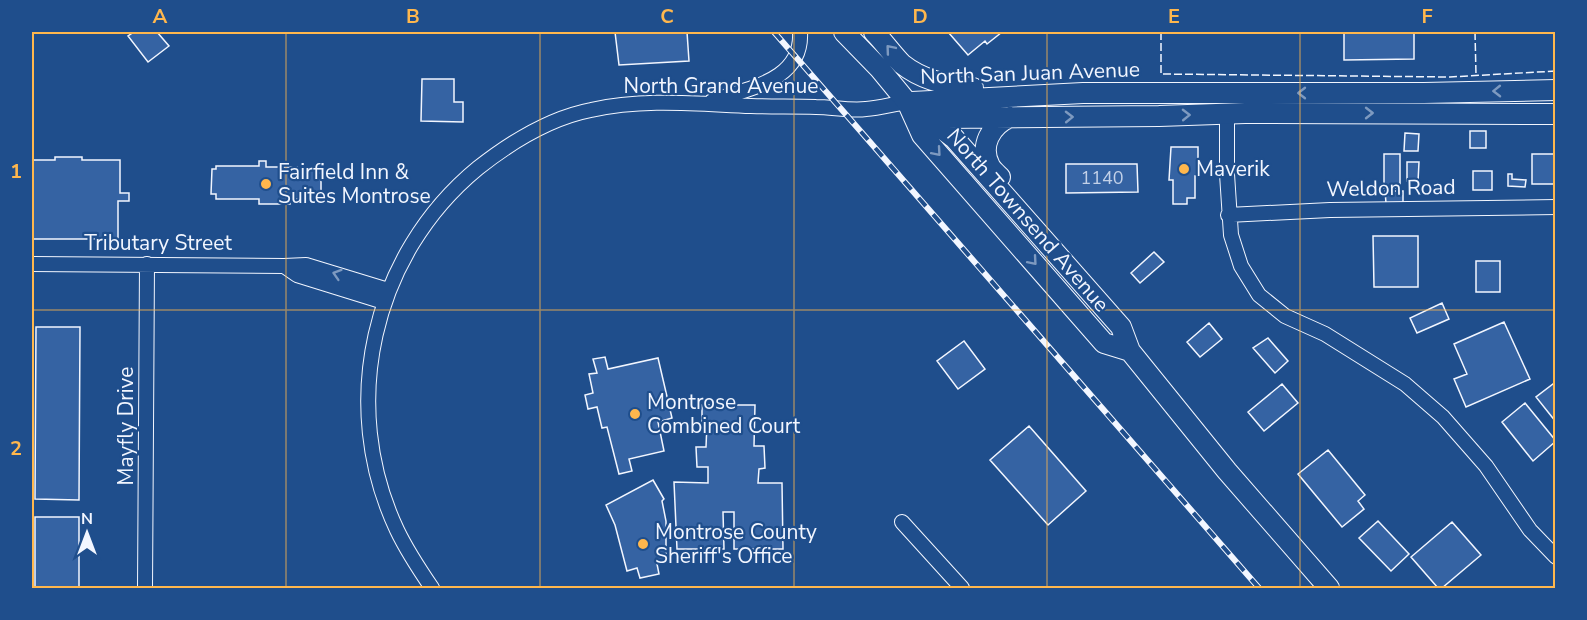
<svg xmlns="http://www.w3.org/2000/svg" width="1587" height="620" font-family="'Nunito Sans',sans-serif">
<rect width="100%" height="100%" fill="#1f4e8c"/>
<path fill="#3563a3" stroke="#f2f6ff" stroke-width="1.5" d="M134,32h23l12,14 -21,16 -20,-26z
M615,32h72l2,29 -70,4z
M948,32h54l-15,12 -2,-3 -17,14z
M1344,32h70v27l-70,1z
M1482,32h73v1h-73z
M422,79h32v23h9v20l-42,-1z
M1470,131h16v17h-16z
M1405,133l14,1 -1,17h-14z
M1171,147h27v29h-3v22h-8v6h-14v-24h-4z
M1384,154h16v34h-16z
M1532,154h22v30h-22z
M55,157h27v3h38v33h9v8h-11v38h-86v-79h23z
M259,161h7v6h31v3h4v-1h16v4h4v27l-19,1v-2h-12v5h-31v-5h-43v-5h-5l1,-25h4v-3h43z
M1407,162h12l-1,20 -11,-1z
M1066,164h71l1,28 -72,1z
M1473,171h19v19h-19z
M1508,174h4v5l14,1 -1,7 -17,-1z
M1385,191h18v12h-17z
M1373,236h45v51h-44z
M1154,252l10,10 -24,21 -9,-10z
M1476,261h24v31h-24z
M1442,303l7,16 -32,14 -7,-15z
M1504,322l26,57 -64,28 -12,-28 13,-5 -13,-30z
M1209,323l13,16 -22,18 -13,-15z
M36,327h44l-1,173 -44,-1z
M1268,338l20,23 -13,12 -22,-25z
M964,341l21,28 -27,20 -21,-28z
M605,357l3,12 50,-11 14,60 -14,4 6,29 -35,8 3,12 -13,3 -12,-47 -5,1 -5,-21 -9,2 -3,-14 8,-2 -4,-19 8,-1 -4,-14z
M1282,384l16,19 -34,28 -16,-19z
M1553,384l3,3v35l-20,-25z
M1525,403l31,38 -23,20 -31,-39z
M702,405h53l-1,41h10l1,22 -6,1 -1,14h24l1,66h-49v-37h-11l1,37h-47l-3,-67 34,1v-16h-11l-1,-20h10l1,-24 -5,1z
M1029,426l57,65 -38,34 -58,-65z
M1328,450l37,45 -7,6 6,8 -22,18 -44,-53z
M653,480l11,19 -2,2 4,20v41l-9,2 2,10 -19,4 -3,-10 -10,3 -12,-46 -9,-20z
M35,517h44v71h-44z
M1378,521l31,33 -18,17 -32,-33z
M1452,522l29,33 -39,33h-4l-27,-31z"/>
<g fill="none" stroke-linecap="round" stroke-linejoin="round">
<g stroke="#f2f6ff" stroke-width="16">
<path id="minor" d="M712,101c36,-13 91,-20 88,-69
M1227,114v60l4,61 10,31 18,29 26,21 40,18 80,50 38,33 43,49 44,64 26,27
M1228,215l102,-5 226,-3
M32,264l252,2 22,-1 82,25
M284,266l13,9 87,27
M902,522l60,66
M145,588l2,-324
M432,588c-13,-19 -25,-37 -35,-58 -59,-125 -25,-275 81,-362 33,-26 72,-50 113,-58 53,-12 107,-6 160,-4 22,1 43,0 65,1 16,0 34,4 50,2 14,-1 27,-5 41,-7"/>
</g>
<g stroke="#f2f6ff" stroke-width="22">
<path id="highway" d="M844,32l35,36 28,34 47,36 167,189 9,24 97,120 102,117
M874,32c10,10 18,22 28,32 20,16 46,22 71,24
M912,102l171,-9h341l132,-3
M908,104l14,31 182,208 26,8
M926,110l21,8 212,-2 86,-3 311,1
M1000,177c-3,-3 -8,-7 -10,-11 -11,-20 1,-41 20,-49"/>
</g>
<use href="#minor" stroke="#1f4e8c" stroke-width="14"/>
<use href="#highway" stroke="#1f4e8c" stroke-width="20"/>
<g stroke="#f2f6ff" stroke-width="6">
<path id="rail" d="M774,32l485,556"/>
</g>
<use href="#rail" stroke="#1f4e8c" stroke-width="4" stroke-dasharray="11" stroke-linecap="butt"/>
<path stroke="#f2f6ff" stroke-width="1.5" stroke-dasharray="8 3" stroke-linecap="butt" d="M1161,32v42l289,3 106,-6
M1475,32l1,43"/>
</g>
<defs><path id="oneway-chevron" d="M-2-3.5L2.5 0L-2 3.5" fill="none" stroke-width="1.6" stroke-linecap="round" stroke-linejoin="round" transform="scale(1.5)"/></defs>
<g stroke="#7e9ac0">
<use href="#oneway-chevron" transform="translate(890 49) rotate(-130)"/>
<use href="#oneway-chevron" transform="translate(1497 91) rotate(179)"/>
<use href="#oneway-chevron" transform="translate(1302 93) rotate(-180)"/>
<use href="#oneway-chevron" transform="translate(1369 113)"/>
<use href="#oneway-chevron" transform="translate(1186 115) rotate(-1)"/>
<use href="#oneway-chevron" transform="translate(1069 117) rotate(-1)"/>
<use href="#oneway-chevron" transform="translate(937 152) rotate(49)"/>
<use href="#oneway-chevron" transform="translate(1033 261) rotate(49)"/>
<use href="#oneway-chevron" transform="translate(337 274) rotate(-163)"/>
</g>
<path fill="none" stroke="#ffb74d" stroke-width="1.5" stroke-opacity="0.55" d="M286,32v556M540,32v556M794,32v556M1047,32v556M1300,32v556M32,310h1524"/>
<g fill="#ffb74d" stroke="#1f4e8c" stroke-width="2">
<circle cx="1184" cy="169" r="6"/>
<circle cx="266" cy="184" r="6"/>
<circle cx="635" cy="414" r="6"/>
<circle cx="643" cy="544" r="6"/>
</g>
<g text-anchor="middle" stroke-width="4.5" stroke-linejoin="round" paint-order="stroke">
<g font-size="18" fill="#c3d1e8">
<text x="1102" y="184">1140</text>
</g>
<g font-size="21" fill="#f2f6ff" stroke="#1f4e8c">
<text transform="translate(1030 73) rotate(-2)" y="7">North San Juan Avenue</text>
<text x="721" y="93">North Grand Avenue</text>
<text transform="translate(1391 188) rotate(-1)" y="7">Weldon Road</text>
<text transform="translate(1028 220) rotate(49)" y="7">North Townsend Avenue</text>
<text x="158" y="250">Tributary Street</text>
<text transform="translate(126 426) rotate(-90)" y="7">Mayfly Drive</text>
</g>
<g font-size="21" fill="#f2f6ff" stroke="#1f4e8c" text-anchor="start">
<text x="1196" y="176">Maverik</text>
<text x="278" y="179">Fairfield Inn &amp;<tspan x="278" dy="24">Suites Montrose</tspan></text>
<text x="647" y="409">Montrose<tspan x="647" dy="24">Combined Court</tspan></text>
<text x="655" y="539">Montrose County<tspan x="655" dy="24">Sheriff's Office</tspan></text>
</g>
</g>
<rect width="1587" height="620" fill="none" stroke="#1f4e8c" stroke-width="66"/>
<g transform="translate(87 533)" stroke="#1f4e8c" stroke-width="4.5" paint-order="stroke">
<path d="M0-4.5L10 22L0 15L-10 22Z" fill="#f2f6ff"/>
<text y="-9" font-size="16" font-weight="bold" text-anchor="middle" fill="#f2f6ff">N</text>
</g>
<rect x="33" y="33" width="1521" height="554" fill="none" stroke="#ffb74d" stroke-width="2"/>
<g font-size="20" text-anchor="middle" font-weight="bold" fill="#ffb74d">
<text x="160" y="23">A</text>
<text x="413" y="23">B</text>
<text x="667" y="23">C</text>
<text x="920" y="23">D</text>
<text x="1174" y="23">E</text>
<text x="1427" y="23">F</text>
<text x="16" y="178">1</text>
<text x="16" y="455">2</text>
</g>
</svg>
